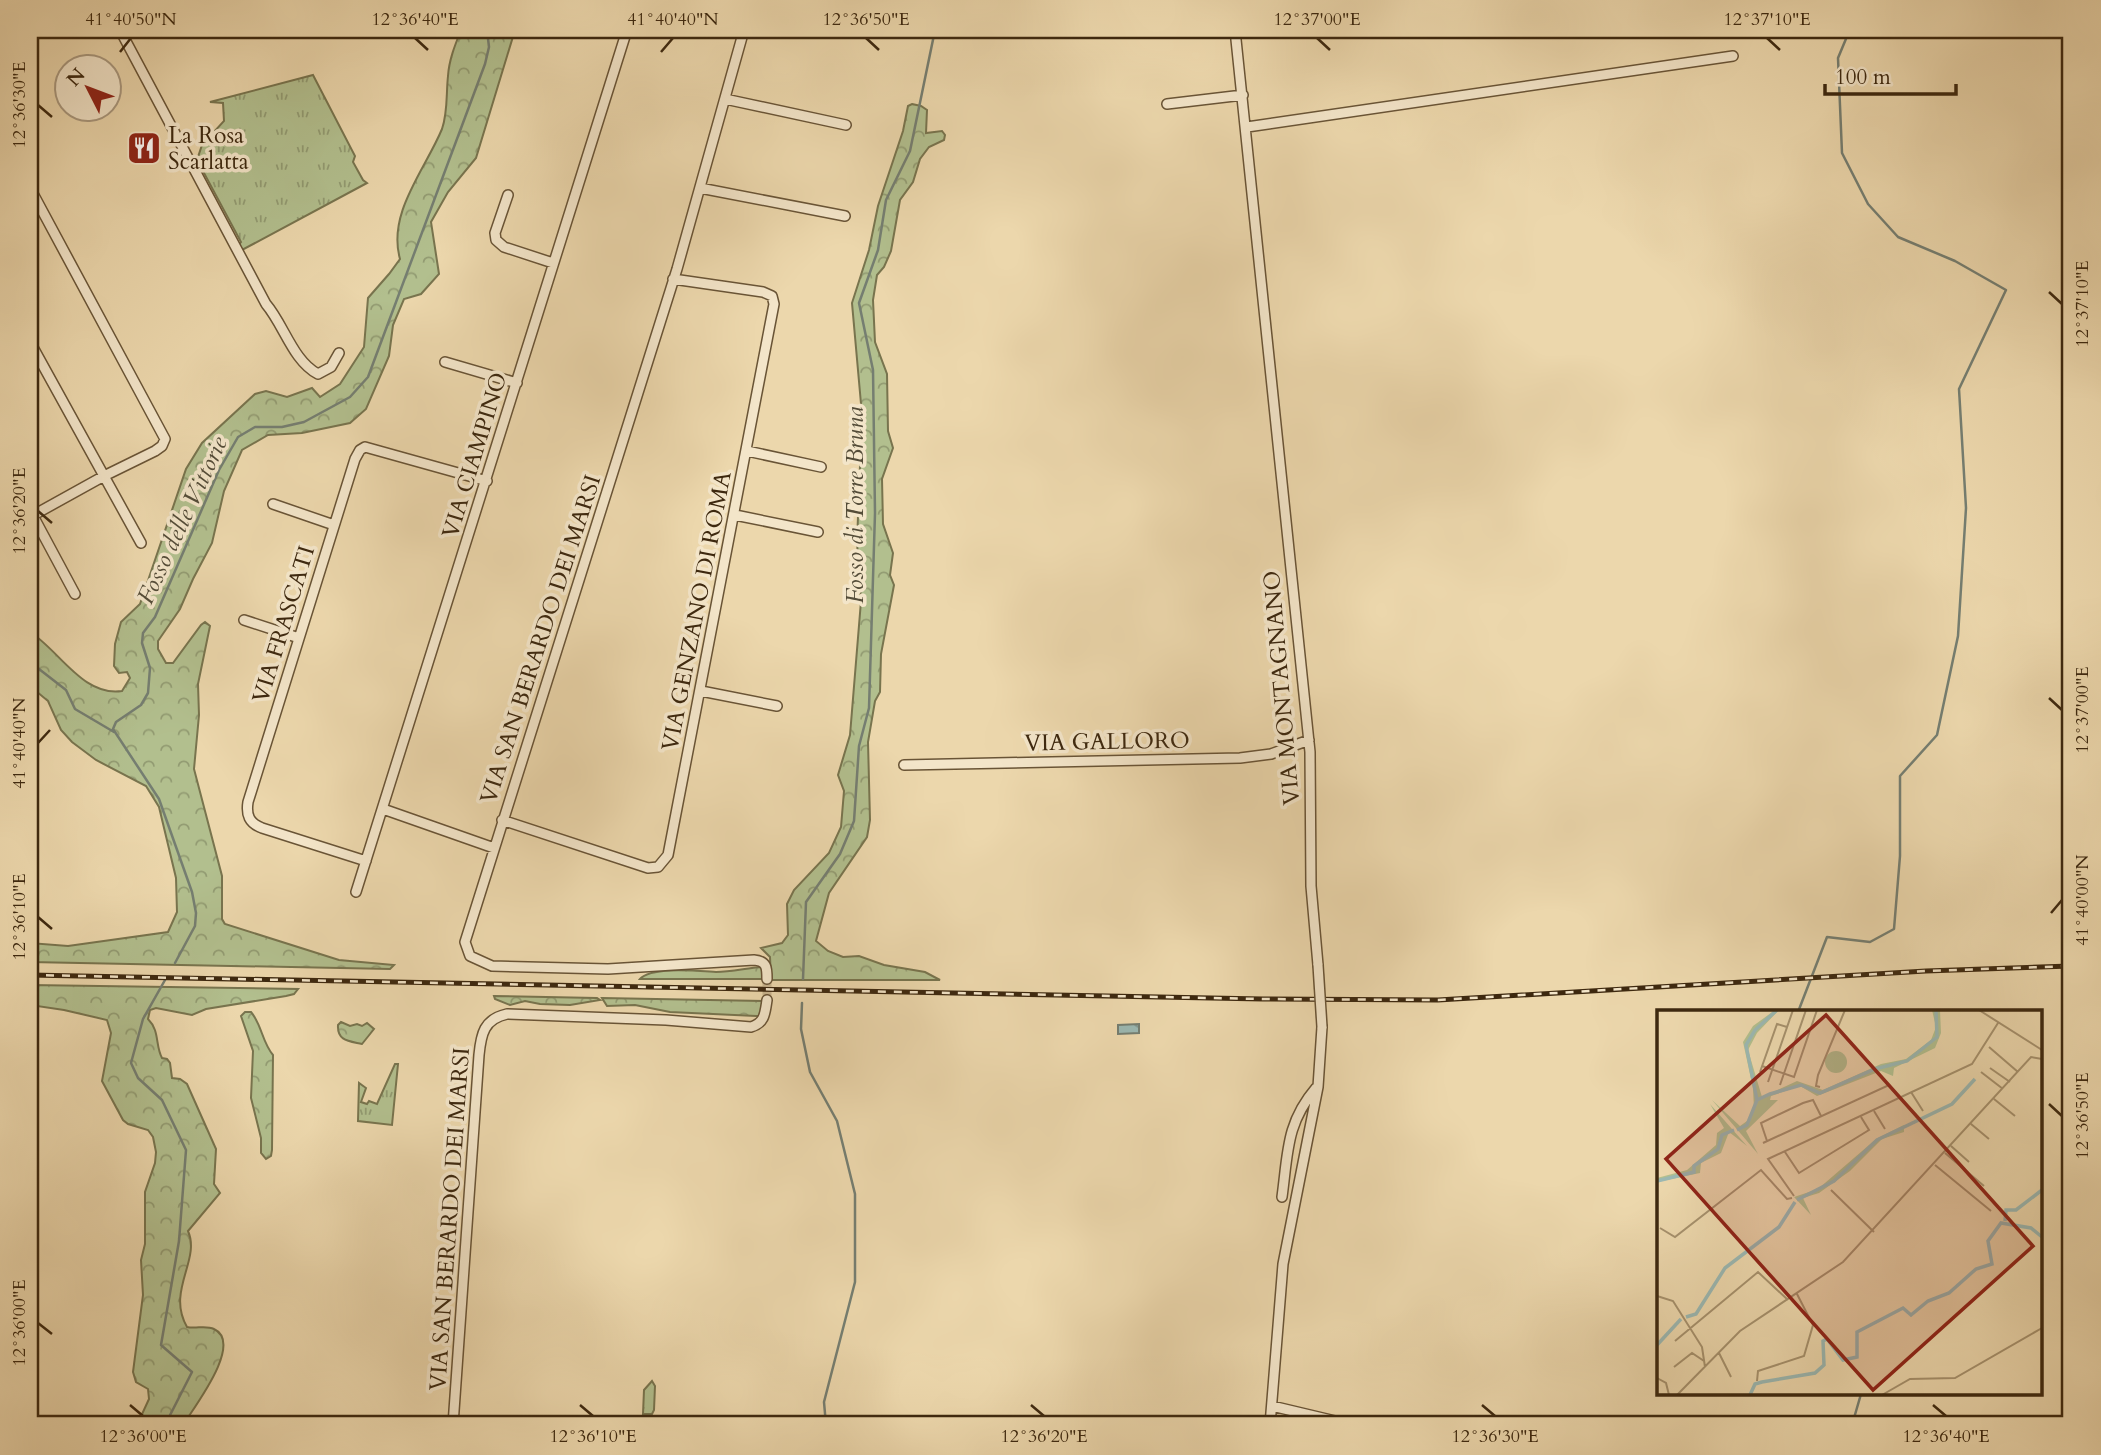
<svg xmlns="http://www.w3.org/2000/svg" width="2101" height="1455" font-family="Cardo,serif">
<defs>
<pattern id="grass-tufts" width="24" height="20" patternUnits="userSpaceOnUse" patternTransform="scale(1.75)"><rect width="24" height="20" fill="#b2bf8e"/><path d="M3 7l-1-3M5 7V3M7 7l1-3M15 17l-1-3M17 17v-4M19 17l1-3" fill="none" stroke="#929b72"/></pattern>
<pattern id="forest-crowns" width="20" height="18" patternUnits="userSpaceOnUse" patternTransform="scale(1.75)"><rect width="20" height="18" fill="#b2bf8e"/><path d="M2 6a3 3 0 1 1 6 0M12 15a3 3 0 1 1 6 0" fill="none" stroke="#929b72"/></pattern>
<pattern id="water-waves" width="16" height="10" patternUnits="userSpaceOnUse" patternTransform="scale(1.75)"><rect width="16" height="10" fill="#9bb8b2"/><path d="M0 5q4-4 8 0t8 0" fill="none" stroke="#80968f"/></pattern>
</defs>
<rect width="100%" height="100%" fill="#ecd7ac"/>
<filter id="stains"><feTurbulence type="fractalNoise" baseFrequency=".00286" numOctaves="4"/><feColorMatrix values="0 0 0 0 .2 0 0 0 0 .09 0 0 0 0 .02 0 0 0 .5 -.17"/></filter>
<radialGradient id="worn" r=".72"><stop offset=".6" stop-color="#630" stop-opacity="0"/><stop offset="1" stop-color="#630" stop-opacity=".3"/></radialGradient>
<path fill="url(#grass-tufts)" stroke="#78744e" stroke-width="2" d="M313,75l42,81 -2,6 10,18 4,3 -125,67 -4,-5 3,-3 -44,-82 5,-15 22,-24 -1,-18 -13,-1z
M395,1064h3l-6,61 -34,-4 1,-38 7,5 -5,14 6,2 2,-3 8,3z
M652,1381l3,5 -1,24 -2,4h-9l1,-24z"/>
<path fill="url(#forest-crowns)" stroke="#78744e" stroke-width="2" d="M461,30h54l-39,128 -28,34 -17,30 8,52 -18,20 -17,5 -11,26 -4,31 -23,53 -16,14 -48,10 -34,2 -26,15 -18,41 -12,52 -19,36 -13,30 -22,32v8l8,14h7l28,-38 4,-3 5,4 -12,58 1,31 -5,54 28,107v43l3,5 114,36 55,5 -4,4 -360,-7v-19l38,3 100,-14 9,-20 -1,-34 -17,-71 -13,-21 -50,-26 -24,-18 -11,-12 -13,-29 -18,-15v-54c29,18 53,65 92,59l8,-13 -3,-6 -8,1 -5,-7 1,-22 6,-22 19,-18 46,-135 16,-26 53,-49 11,-3 21,6 25,-9 8,9 20,-13 24,-37 4,-49 21,-24 11,-15c-13,-46 25,-89 42,-130 6,-17 4,-35 6,-53 1,-16 7,-31 13,-46z
M912,104l9,2 6,4 -1,23 16,-2 3,4 -1,5 -15,7 -9,12 -7,23 -13,18 -9,51 -7,16 -7,8 -4,25 2,42 12,32 1,57 5,17 -11,31 1,45 10,29 -3,22 4,10 -13,69 -1,38 -5,9 -7,41 2,78 -3,17 -38,56 -13,48 12,10 15,6 16,-1 25,9 41,7 15,8h-169l-1,-23 -9,-9 21,-5 6,-8 -1,-31 7,-14 35,-37 12,-26 3,-36 -6,-16 12,-40 11,-134 -4,-59 5,-127 -10,-112 17,-53 9,-44 25,-75 5,-25z
M761,967l2,1v11h-123c11,-13 59,-8 76,-7 15,0 31,-4 45,-5z
M30,985l268,4 -4,5 -8,2 -80,13 -14,6 -36,-7 -6,2 -2,9c12,12 7,26 14,39l5,1 3,4 2,15 8,1 7,5 29,65 -2,35 6,9 -32,38c13,29 -22,60 -1,96 9,2 19,-2 27,2 30,14 -20,78 -31,96h-46l12,-26 -1,-10 -12,-7 -3,-10 10,-77 -2,-35 4,-16v-52l10,-29 1,-11 -3,-15 -5,-7 -20,-6 -5,-4 -21,-39 9,-48 -4,-13 -43,-10 -34,-5z
M494,996l103,2 3,2 -30,5 -30,-1 -15,-3 -15,4 -15,-6z
M602,998l161,3 -3,15h-4l-86,-4 -35,-7 -28,1z
M245,1012h6c11,13 11,30 22,43l-1,95 -1,6 -5,3 -5,-6v-15l-10,-40 2,-47 -12,-35z
M341,1022l9,4 7,-2 5,2 5,-3 7,6 -12,15c-13,-3 -25,-3 -24,-19z"/>
<path fill="url(#water-waves)" stroke="#757e71" stroke-width="2" d="M1139,1024v9l-21,1v-9z"/>
<g fill="none" stroke-linecap="round" stroke-linejoin="round">
<path stroke="#757e71" stroke-width="2.5" d="M30,662l36,28 9,19 39,23
M175,963l20,-37 1,-13 -4,-21 -33,-93 -46,-70 3,-7 25,-17 7,-12 2,-25 -8,-25 1,-10 12,-16 64,-147 19,-33 17,-10h27l22,-5 46,-25 18,-20 117,-313 4,-17 -2,-17
M803,979l3,-77 34,-48 14,-33 5,-75 10,-38 6,-195 -2,-143 -14,-67 19,-53 8,-50 24,-49 25,-121
M165,980l-22,39 -12,44 7,15 24,22 24,50 -7,91 -18,104 31,27 -27,53
M802,1003l-1,26 9,43 27,49 18,73v88l-31,120 2,23
M1798,1012l29,-75 43,5 24,-13 6,-73v-80l37,-41 21,-99 8,-128 -7,-119 47,-99 -51,-29 -57,-24 -30,-33 -26,-51 -4,-95 10,-24 6,-4
M1852,1425l9,-31"/>
<path stroke="#c9b48d" stroke-width="9" stroke-dasharray="9 4.5" stroke-linecap="butt" d="M767,1000v-21"/>
<g stroke="#695436" stroke-width="12">
<path id="street" d="M120,30l146,274c18,21 27,57 52,70l13,-7 8,-14
M744,30l-67,239 -212,673 5,14 22,10 116,3 146,-9c13,1 13,8 13,19
M1235,30l75,722 1,134 7,79
M725,99l121,26
M1167,104l76,-9
M1247,127l486,-71
M30,188l135,251 -3,7 -7,5 -51,25 -74,41
M700,188l145,28
M508,195l-13,38 1,7 8,7 49,16
M30,342l111,201
M445,362l72,21
M747,451l74,16
M273,504l61,21
M31,512l44,82
M735,515l83,17
M244,620l55,18
M701,691l76,15
M904,765l336,-7 31,-4 38,-14
M383,809l111,39
M502,820l146,48 10,-1 10,-12 106,-551 -2,-8 -9,-4 -90,-13
M366,861l-104,-33c-13,-5 -16,-13 -14,-26l107,-343 5,-9 5,-3 122,34
M356,892l271,-862
M1282,1197c6,-44 4,-74 34,-109
M1272,1406l80,19
M453,1425l26,-370c2,-21 5,-36 28,-41l159,6 85,7c14,-4 14,-14 16,-27
M1270,1425l13,-161 35,-177 4,-60"/>
</g>
<use href="#street" stroke="#f3e5c9" stroke-width="9"/>
<g stroke="#3d280f" stroke-width="5">
<path id="rail" d="M30,975l1233,24 175,1 488,-29 145,-5"/>
</g>
<use href="#rail" stroke="#f3e5c9" stroke-width="2.5" stroke-dasharray="8" stroke-linecap="butt"/>
<g stroke="#695436" stroke-width="12" stroke-linecap="butt">
<path id="street-bridge" d="M1318,965l4,62"/>
</g>
<use href="#street-bridge" stroke="#f3e5c9" stroke-width="9"/>
</g>
<path fill="none" stroke="#3d280f" stroke-width="2.5" d="M415,38l13,12M866,38l13,12M1317,38l13,12M1767,38l13,12M120,52l11,-14M661,52l12,-14M38,105l14,12M2049,292l13,12M38,511l14,12M2049,698l13,12M38,743l12,-13M2051,913l11,-13M38,917l14,12M2049,1104l13,12M38,1323l14,11M130,1405l13,11M580,1405l13,11M1031,1405l13,11M1482,1405l13,11M1933,1405l13,11"/>
<defs>
<g id="restaurant-square" transform="scale(1.75)"><rect x="-9" y="-9" width="18" height="18" rx="4" fill="#8f2418" stroke="#f3e5c9"/><path d="M-5-6h1v4h1v-4h1v4h1v-4h1v5L-1.5 .5V6h-2V.5L-5-1ZM5-6V6H3V1.5H1.5Q1.5-4 5-6Z" fill="#fff"/></g>
</defs>
<g fill-rule="evenodd">
<use href="#restaurant-square" x="144" y="148"/>
</g>
<g text-anchor="middle" stroke-width="7" stroke-linejoin="round" paint-order="stroke">
<g font-size="23" fill="#3d280f" stroke="#f3e5c9" text-anchor="start">
<text x="168" y="143">La Rosa<tspan x="168" dy="26">Scarlatta</tspan></text>
</g>
<g font-size="23" fill="#3d280f" stroke="#f3e5c9">
<text transform="translate(474 455) rotate(-73)" y="8">VIA CIAMPINO</text>
<text transform="translate(696 611) rotate(-79)" y="8">VIA GENZANO DI ROMA</text>
<text transform="translate(283 624) rotate(-73)" y="8">VIA FRASCATI</text>
<text transform="translate(540 639) rotate(-72)" y="8">VIA SAN BERARDO DEI MARSI</text>
<text transform="translate(1281 688) rotate(-95)" y="8">VIA MONTAGNANO</text>
<text transform="translate(1107 741) rotate(-1)" y="8">VIA GALLORO</text>
<text transform="translate(449 1219) rotate(-86)" y="8">VIA SAN BERARDO DEI MARSI</text>
</g>
<g font-size="24" font-style="italic" fill="#544c38" stroke="#f3e5c9">
<text transform="translate(855 505) rotate(-90)" y="8">Fosso di Torre Bruna</text>
<text transform="translate(182 520) rotate(-65)" y="8">Fosso delle Vittorie</text>
</g>
</g>
<g transform="translate(1657 1010)">
<rect width="385" height="385" fill="#ecd7ac"/>
<path d="M168 52a11 11 0 1 1 22 0a11 11 0 1 1-22 0Z" fill="#b2bf8e"/>
<path d="M118,0h4l-22,23 -9,17 14,47 35,-16 26,9 58,-26 25,-5 25,-19 5,-13 -4,-17h8l1,23 -6,15 -41,20 -1,8 -12,-5 -64,25 -17,-10 -29,10 -1,4h8l-32,31 12,23 -46,-54 28,26 7,-5 7,-12 -1,-21 -10,-46 10,-16zM53,94l37,42 -18,-14 -8,21 -20,10 -1,10 -43,9v-4l30,-8 29,-25 1,-12 7,-5zM247,115v7l-22,7 -32,32 -31,22 -16,5 8,17 -17,-18 24,-8 58,-50z" fill="#b2bf8e"/>
<path fill="none" stroke="#9bb8b2" stroke-width="3.5" d="M100,90l-11,-55 9,-15 22,-20M80,120l10,-5 10,-25 13,-6 31,-9 19,8 55,-24 32,-8 30,-24 -1,-27M0,171l37,-9v-6l24,-17 4,-14 12,-5M140,190l37,-19 43,-41 75,-36 23,-25M348,211l1,-11h10l26,-20M29,307l10,-3 29,-46 54,-41 16,-25M0,335l24,-26M93,385l5,-11 7,-2 53,-9 9,-8 -1,-24 4,-2 16,21 14,-3v-25l46,-24 8,7 17,-14 21,-8 27,-24 16,-5 -4,-23 13,-18 30,5 11,9"/>
<path fill="none" stroke="#a6916d" stroke-width="2" d="M322,0l63,40M332,37l29,25M105,56l32,11 23,-67M333,58l20,14M103,62l17,-48 10,3M324,62l22,17M111,72l25,-72M123,75l26,-75M163,77l-4,-1 2,-11 27,-65M254,82l12,19M337,89l21,17M217,101l11,18M314,114l18,15M110,131l-6,-18 42,-20 10,-3 8,16M106,133l126,-58 10,13M294,136l18,16M128,142l14,21 70,-43 -8,-13M288,143l39,33M278,155l56,46M174,180l43,42M137,186l-26,-37 204,-95 26,-41M3,218l15,9 86,-67 26,29 5,-1M0,286l16,5 29,46 3,20M18,331l83,-69 30,28M62,343l12,24M17,357l18,-14 12,8M0,368l9,5 3,12M100,371l1,-10 46,-15 9,-31 -16,-31M20,385l63,-64 103,-69 188,-205 11,2M225,385l28,-16 45,-1 87,-50"/>
<path fill="#8f2418" fill-opacity="0.15" stroke="#8f2418" stroke-width="3.5" d="M169,5l207,231 -160,144 -207,-231z"/>
<rect width="385" height="385" fill="none" stroke="#3d280f" stroke-width="3.5"/>
</g>
<rect width="2101" height="1455" fill="none" stroke="#ecd7ac" stroke-width="77"/>
<g transform="translate(88 88) rotate(312)"><circle r="33" fill="#f3e5c9" stroke="#aa997f" stroke-width="2"/>
<path d="M0-5L12 26L0 18L-12 26Z" fill="#8f2418"/>
<text y="-10" font-size="19" font-weight="bold" text-anchor="middle" fill="#3d280f">N</text>
</g>
<path d="M1825 84v10h131v-10" fill="none" stroke="#3d280f" stroke-width="3.5"/>
<text x="1835" y="84" font-size="21" fill="#3d280f" stroke="#f3e5c9" stroke-width="5" paint-order="stroke">100 m</text>
<rect x="38" y="38" width="2024" height="1378" fill="none" stroke="#3d280f" stroke-width="2.5"/>
<g font-size="18" text-anchor="middle" fill="#3d280f">
<text x="131" y="25">41°40'50"N</text>
<text x="415" y="25">12°36'40"E</text>
<text x="673" y="25">41°40'40"N</text>
<text x="866" y="25">12°36'50"E</text>
<text x="1317" y="25">12°37'00"E</text>
<text x="1767" y="25">12°37'10"E</text>
<text transform="translate(19 105) rotate(-90)" y="6">12°36'30"E</text>
<text transform="translate(2082 304) rotate(-90)" y="6">12°37'10"E</text>
<text transform="translate(19 511) rotate(-90)" y="6">12°36'20"E</text>
<text transform="translate(2082 710) rotate(-90)" y="6">12°37'00"E</text>
<text transform="translate(19 743) rotate(-90)" y="6">41°40'40"N</text>
<text transform="translate(2082 900) rotate(-90)" y="6">41°40'00"N</text>
<text transform="translate(19 917) rotate(-90)" y="6">12°36'10"E</text>
<text transform="translate(2082 1116) rotate(-90)" y="6">12°36'50"E</text>
<text transform="translate(19 1323) rotate(-90)" y="6">12°36'00"E</text>
<text x="143" y="1442">12°36'00"E</text>
<text x="593" y="1442">12°36'10"E</text>
<text x="1044" y="1442">12°36'20"E</text>
<text x="1495" y="1442">12°36'30"E</text>
<text x="1946" y="1442">12°36'40"E</text>
</g>
<rect width="100%" height="100%" filter="url(#stains)"/>
<rect width="100%" height="100%" fill="url(#worn)"/>
</svg>
